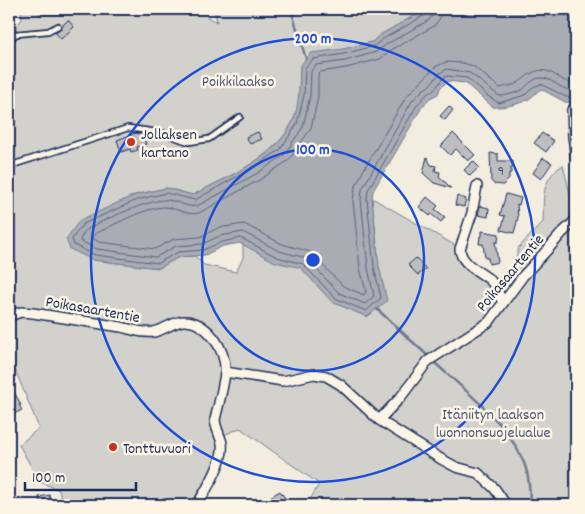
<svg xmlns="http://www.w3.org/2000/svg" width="585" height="514" font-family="Dekko,sans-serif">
<rect width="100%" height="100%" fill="#f3ede0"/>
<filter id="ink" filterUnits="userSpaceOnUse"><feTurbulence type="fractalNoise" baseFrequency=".02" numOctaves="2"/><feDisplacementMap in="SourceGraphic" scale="10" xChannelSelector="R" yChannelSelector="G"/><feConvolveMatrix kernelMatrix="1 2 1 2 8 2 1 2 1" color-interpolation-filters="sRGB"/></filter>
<g filter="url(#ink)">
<path fill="#d3d1cc" stroke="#778095" d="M21,9h16l3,6 67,-3v-3h98l2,8 10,5 -3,-13h212l-46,26 -8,7 -29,7 -43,17c-1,18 1,40 -8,57 -18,36 -66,54 -99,72l-27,-7 -31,7 -21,10 -21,55 66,8 20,-11 16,-1 9,9 32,7 7,-14v-13l-3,-2 138,11 -6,-56 86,49 32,36 7,17 21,-15 58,-61v281h-269l12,-21 -79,-56 -25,11c1,3 3,8 3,12 0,13 -18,42 -25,54h-131l-3,-15 -19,-8 -21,-37 20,-17 -30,-73v-326h6l7,-10z
M563,165l12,49 -15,15 -48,55 -7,2 -5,-1 12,-13 7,-25 24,-25c1,-24 -3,-42 20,-57z"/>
<path fill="#a9acb3" stroke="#707a91" d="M426,9h150v94l-11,-1 -24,-13c-5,3 -7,7 -12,10 -8,5 -27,9 -36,8l-28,-24 -17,-2 -8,7 -2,6 -8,4 -8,9 -49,84 -1,7 7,68 8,35 -20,16 -35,-15 -31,-34 -26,-6 -35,-19 -17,3 -18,9 -26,2 -20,11 -66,-8 -23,-11 -4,-10 14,-19 55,-25 31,-7 27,7c33,-18 82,-36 99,-72 8,-17 7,-39 8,-57l11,-13 32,-4 29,-7 8,-7z"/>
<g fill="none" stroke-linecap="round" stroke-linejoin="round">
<path stroke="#546180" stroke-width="1" d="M428,9l-3,6 -42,24 -9,7 -30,8 -31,5 -8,9 -1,27 -7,29 -17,26 -26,17 -59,33 -29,-7 -29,7 -54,24 -11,15 2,6 21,10 63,8 20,-11 25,-2 19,-8 19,-4 36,19 26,7 32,34 31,13 15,-13 -7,-31 -7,-68 1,-9 49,-85 10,-11 7,-4 10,-13 4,-1 19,2 22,19 10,6 26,-8 8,-8 8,-3 25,13 10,1
M434,9l-1,6 -4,5 -42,24 -11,8 -31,9 -29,4 -5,6 -1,25 -7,31 -19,28 -26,18 -61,33c-11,2 -20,-6 -31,-6 -15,-1 -64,20 -78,29 -4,2 -7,8 -8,12l17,8 59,8 20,-11 26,-2 18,-8 23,-4 36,19 27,7 33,35 26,11 9,-8 -6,-28 -7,-69 1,-10 50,-88 11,-11 6,-4 11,-13 7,-4 23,4 29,23c6,0 18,-3 23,-6 7,-5 11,-13 21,-12 12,2 18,13 33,13
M442,9l-2,9 -6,8 -43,24 -11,9 -34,9 -26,4 -2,2v23l-7,31 -22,32 -28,19 -62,34c-12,3 -22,-5 -34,-6 -20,0 -53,19 -72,28l-1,3 7,4 56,7 19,-10 26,-2 18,-9 26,-4 38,20 28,8 33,34 21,9 2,-3 -6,-24 -7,-68 2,-12 9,-19 42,-72 29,-30 11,-5 17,1 10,3 27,22c6,-2 14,-2 19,-6 9,-6 16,-14 28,-11 11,4 18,13 29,13"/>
<path stroke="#707a91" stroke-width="2.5" d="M291,9l15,50
M377,309l51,47
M434,362c32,30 73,59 90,101 5,12 6,29 6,42"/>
</g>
<path fill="#bebec0" stroke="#1b2f5e" d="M68,20l6,7 -13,12 -6,-7 6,-3 1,-3z
M449,106l4,4 -8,10 -5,-4z
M258,132l4,7 -12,5 -4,-7z
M136,133l6,1 4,10 -9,3 1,3 -7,2 -1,-3 -9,3 -4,-12z
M453,133l22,22 -7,6 -12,-12 -6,6 -9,-9z
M542,133l12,8 -8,11 -12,-9z
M490,153l8,1v7h15v7h-2v5h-2v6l-6,6 -9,-1 -3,-3z
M427,157l4,8 5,1 -1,5 5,1 -1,4 12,12 -17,-5 -11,-10z
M543,158l9,5 -11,16 -8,-6z
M473,161l6,6 -9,9 -6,-6z
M506,194l15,4 -2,7 -2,-1 1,14 -4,15 -13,-3 4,-14 -5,-1z
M457,196l9,3 -2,8 -9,-2z
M427,197l11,9 -3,3 10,8 -4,5 -10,-8 -1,2 -11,-9z
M480,206l9,2 -1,9 -10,-2z
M482,231l17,3 -1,8h-3l3,20 -9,2 -1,-6h-3l-2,-14h-4l1,-8h2z
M416,258l10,11 -8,6 -10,-10z
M9,382l12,23h-2l3,5 -10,5 -3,-6z
M280,491l10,14h-14l-6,-8z
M49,495l4,10h-13l-1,-8z"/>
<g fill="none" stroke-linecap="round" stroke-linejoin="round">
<g stroke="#1b2f5e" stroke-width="8">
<path id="service" d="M9,41l7,-7 32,-3 10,-5
M9,166l119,-38 35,5 26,9 20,-3 31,-22"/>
</g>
<g stroke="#1b2f5e" stroke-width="12">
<path id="minor" d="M572,110l1,27 3,21
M477,186l-5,27 -12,36c1,15 19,22 30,31 6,6 9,14 12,21
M9,316l12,-4 12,1 88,14c9,2 23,7 33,5 10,-2 19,-10 29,-11 23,-2 44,29 42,51 -1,13 -7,34 -10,48 1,9 5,15 7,23 3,18 -16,47 -25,62
M225,372l58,9 31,-7 12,2 15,9 38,35 21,-22 28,-37 61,-39 34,-46 26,-28 13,-15 14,-13
M379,420l62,39 15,8 22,6 17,16 11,16"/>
</g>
<use href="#service" stroke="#fcf5e5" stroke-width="4.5"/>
<use href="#minor" stroke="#fcf5e5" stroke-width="9"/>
</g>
</g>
<g fill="none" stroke="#1d4ed8" stroke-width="2.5">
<circle cx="313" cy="260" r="111"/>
<circle cx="313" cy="260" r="222"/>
</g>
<g fill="#c8321e" stroke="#fcf5e5" stroke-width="2">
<circle cx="131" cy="142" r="5"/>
<circle cx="113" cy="447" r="5"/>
</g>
<g text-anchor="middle" stroke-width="5" stroke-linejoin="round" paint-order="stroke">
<g font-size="14" fill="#445376">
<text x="501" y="175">9</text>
</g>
<g font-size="16" fill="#49587a" stroke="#fcf5e5">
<text x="238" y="86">Poikkilaakso</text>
<text x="493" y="419">Itäniityn laakson<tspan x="493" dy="18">luonnonsuojelualue</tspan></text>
</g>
<g font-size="16" fill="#1b2f5e" stroke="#fcf5e5" text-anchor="start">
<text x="141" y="139">Jollaksen<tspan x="141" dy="18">kartano</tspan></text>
<text x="123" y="453">Tonttuvuori</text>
</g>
<g font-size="16" fill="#1b2f5e" stroke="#fcf5e5">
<text transform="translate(509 272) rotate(-50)" y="6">Poikasaartentie</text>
<text transform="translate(93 308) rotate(10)" y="6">Poikasaartentie</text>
</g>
</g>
<circle cx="313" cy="260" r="8" fill="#1d4ed8" stroke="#fcf5e5" stroke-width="2.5"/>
<g font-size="15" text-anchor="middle" font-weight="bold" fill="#1d4ed8" stroke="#fcf5e5" stroke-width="5" stroke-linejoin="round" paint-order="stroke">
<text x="313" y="43">200 m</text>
<text x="313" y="154">100 m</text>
</g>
<rect width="585" height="514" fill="none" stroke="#fcf5e5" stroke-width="30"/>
<rect x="15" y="15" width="555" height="484" fill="none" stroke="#1b2f5e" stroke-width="2" filter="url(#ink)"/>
<path d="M25 482v8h111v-8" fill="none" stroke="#1b2f5e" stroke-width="2.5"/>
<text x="32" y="482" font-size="15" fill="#1b2f5e" stroke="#fcf5e5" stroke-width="4" paint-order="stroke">100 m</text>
</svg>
